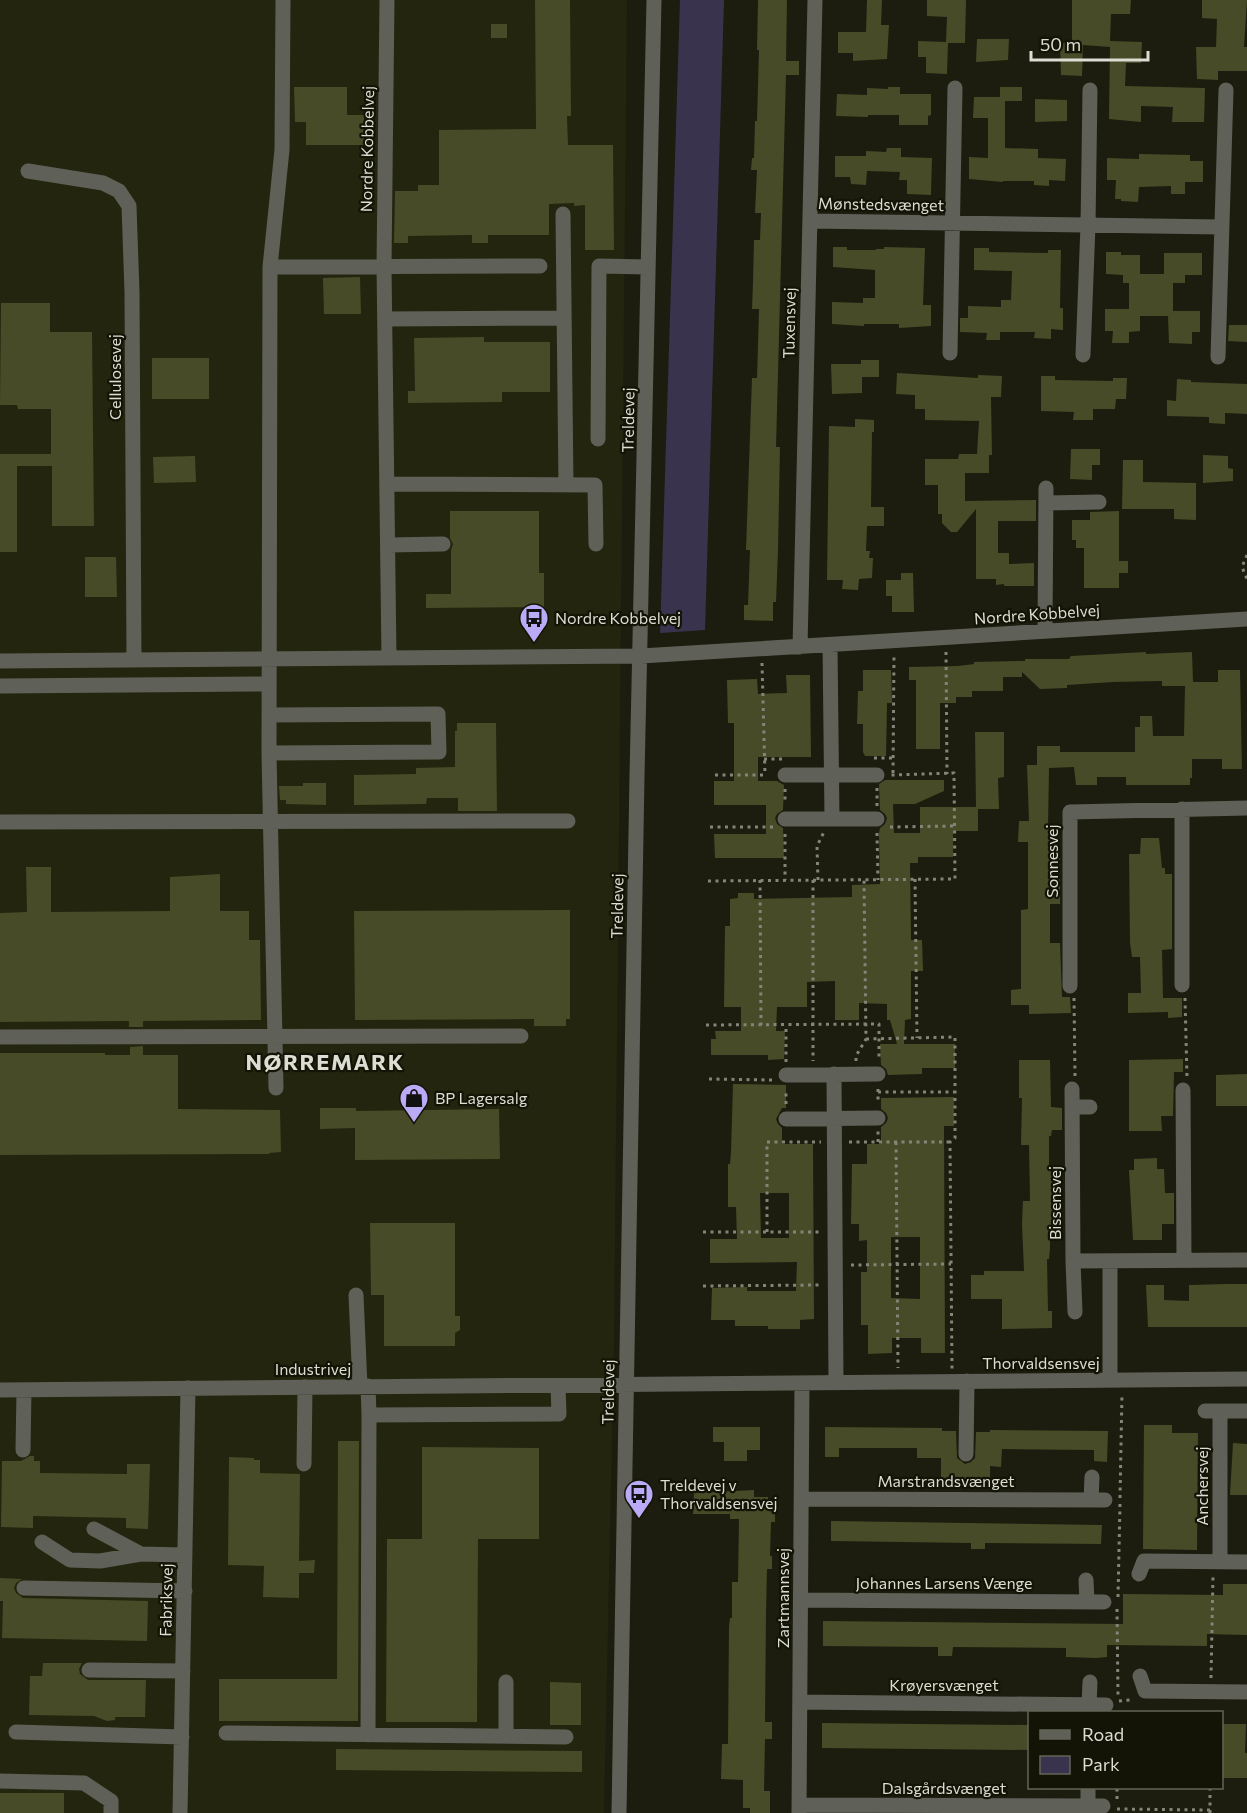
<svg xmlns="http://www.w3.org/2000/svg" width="1247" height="1813" font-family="Commissioner,sans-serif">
<rect width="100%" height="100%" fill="#1c1d0e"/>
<path fill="#23250e" d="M0,0h627l-13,1344 -10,469h-604z"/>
<path fill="#39334d" d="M680,0h44l-19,630 -45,3z"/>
<path fill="#484b27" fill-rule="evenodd" d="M535,0h35l1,116h-4l1,29h45l1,105h-29v-45l-11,1v-3l-25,1v31h-61v8h-16v-8l-64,1v7h-14l1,-52h23v-6h21v-55l97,-1z
M758,0h29l-1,61h13v14h-13l-10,372h4l-2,103 -2,52h-3v19l-29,-1v-15h4l2,-55h-4l6,-172h5l2,-69h-7l1,-27 1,-42h6l1,-27h-6l2,-43h-6l1,-12h2l1,-37h2l2,-71h-2z
M867,0h15l-1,25h8l-2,34 -34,2v-8h-15v-21h28z
M927,0h39l-1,43h-17l-1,31 -21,-1v-16h-8v-16l28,1 1,-25 -20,-1z
M1072,0h59l-1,14h-19l-1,27 32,1 -1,21h-15l-1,23 80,2 -1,34h-32l1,-15 -32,-1v16l-32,-3 1,-72 -27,-2 -1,31 -21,-1 -1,-32h12z
M1202,0h45l-3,47h3v24h-29v9l-21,-1 -1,-32h20l1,-28 -15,-1z
M491,24h16v14h-16z
M977,39h32l-1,21 -32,2z
M294,87h53v28h17v30h-58v-23h-11z
M888,87h12v7h31v21l-3,1v9h-29v-10h-31v2l-32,-1 1,-22 30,1v-7l21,1z
M1000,87h22v14h-17v47l33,1v9l28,1 -1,22 -16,-1v6l-15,-1v-4h-31v1l-34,-3v-22l19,1v-40h-15l1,-21h26z
M1035,99l32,1v21l-32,1z
M887,148h14v9l31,1 -1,37 -24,-1v-14h-8l1,-8 -33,-1 -1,14 -15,-1 -1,-7h-15v-21h31v-5l20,1z
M1139,154l51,1v6h13v21h-18v12h-14v-8l-32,1 -1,15 -17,-1v-2h-6l1,-19h-9v-22l32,1z
M833,247h14v3h29v-1h8v-2l41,1 -2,57h8v21l-32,2v-4h-35v2l-32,-2v-22l31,1v-5h12v-28l-42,-3z
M974,248h15v4l59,1v-3h13l-1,58h3v22l-12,-1v10l-17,-1 1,-6h-35v8h-14l1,-7 -27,-1v-14h8v-12l33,1v-7h10l1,-29 -38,-1z
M1106,252h15v3h19v19h24v-21h38v22h-17v8h-12v28h27v21h-8v12l-23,-1 -1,-27h-28v15l-11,1v11h-17l1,-12h-8v-22h24v-26h-6v-8l-17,-1z
M360,277l1,37h-37l-1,-36z
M1,303h49v29h42l2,194h-42v-60h-35v86h-17v-98h51v-45h-33l-1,-4h-17z
M1229,325h18v17l-19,-1z
M484,337v5h66v50h-48v10l-94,1v-12h7l-1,-53z
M152,358h57v41h-57z
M861,360h18v17h-17v16l-30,1 -1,-30h30z
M897,373l81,5v-3l24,1 -1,21h-10l1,58h-3v18h-24v28l71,-1v21h-38v32h11v11l25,-1v23h-30v-2l-8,1v-6h-20v-70l-19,23h-6l-9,-9v-9h-4v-29h-13v-26h33l1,-5h18l2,-33 -54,-1v-11h-10v-14l-19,-1z
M1041,376h14v4l58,1v-3h14l-1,21h-10l-1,10h-22v11h-20l1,-8 -33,-1z
M1177,379l14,1v2l56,2v30l-22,-1v11l-16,-1v-6l-42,-1v-16l9,1z
M855,419l19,1v12h-2l-1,75h13v19h-17l-1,25h4l-1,7h4l-1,20 -13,1 -1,11 -16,-1 1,-9h-16l2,-154 26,1z
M1071,449h29v16h-8v15l-22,-1z
M1203,455l25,1v12l5,1v12l-30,2z
M195,456l1,26 -42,1 -1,-26z
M1123,460h20v22l53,1v37l-22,-1v-10h-52z
M450,511h89v62h5v34l-118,1v-14h25v-44l2,-6 -3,-6z
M1119,511v50h9v12h-9v15h-35v-40h-8v-8h-4v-20h18v-8z
M85,557h31l1,40h-32z
M901,573h12l1,39h-22v-16h-6v-16h15z
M1146,652v2l46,-2 1,30h25v-12h22l2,99h-20v-10h-30v19h-2v7h-64v-8h-29v8h-21l-2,-18 -25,1 -1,59h2v25h10v52h-10v39h10l2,54h8l1,16 -42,1v-9h-18v-15l10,-1v-79l7,-1v-67h-10l1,-21h10l-2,-56h10v-19h23v6h75v-25h5v-11h12l1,20h31l1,-50h-23v-5l-49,1 -46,3v3l-27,1 -18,-17v5h-19v14h-31v6h-16v6h-16v46h-24v-69h-7v-13l49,-1 16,-2v-2l47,-1h4v-2h44l2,-3z
M863,670h28l1,33h-5l-1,53h-21l-2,-4v-28h-6l1,-33h5z
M786,675h24l1,82h-53v24h19l7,4 -1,25 -6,4 -2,4 2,6 6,4 1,30h-69l-1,-24h52v-29h-52v-24h20v-58h-6l-1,-43 30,-1 1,15 29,-1z
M457,723h39l1,88h-39v-13h-31l-1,6 -72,1v-30l62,-1v-6l39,-1v-36h2z
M975,732h29v45l-6,1 1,31h-21v22h-25v26h-35v6h-8l1,77h11l1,31h-12v48l-6,1 -1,24h51v24h-33v6l-34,1 -2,-6 -5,-4 -1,-21h17l-7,-24h-3v-16l-28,-1v17h-24v-39l-28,1v25h-30l-1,24h9l-1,28 -16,1v-5h-57v-16h5l-1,-8h26v-24h-17l1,-81h5v-27l8,-1v-5h16v6l98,-2v-12l28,-1 -1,-51 1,-5 5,-4 2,-6 -2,-4 -5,-4 -1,-26 6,-4h59v11l-29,13h-22l1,29h26v-26h56z
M303,783h23v22l-40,-1v-4h-6l-1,-14h24z
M1141,838h18l3,30h3v6h7v75l-10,1 1,48h19v19l-14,1v-6l-40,1v-20h13l-1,-36h-8l-2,-14 -1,-89h11z
M26,867h25v45l119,-1v-34l50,-3v37h29v29h11l1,80 -118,1v6h-14v-6l-129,1v-109l27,-1z
M570,910v109h-4v7h-32v-7l-179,1 -1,-109z
M143,1046v9h35v54l102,1 1,42 -12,1v1l-269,1v-102h105v2h25v-8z
M1183,1059v13h-9l-1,44h-12l1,15h-33v-71z
M1019,1060h31l1,47 11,1v22h-10l-1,6h-2v34h2l1,7 1,52 -3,1v18l-1,11h-2l1,52h4v17l-50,1v-30h-31v-24h13v-4h40l-2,-47 1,-23h7l-1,-56h-8l1,-47h-3z
M1247,1074v32h-31v-31z
M733,1084l53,1v23h-4l-6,11 2,5 4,4v16h31l1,175 -14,1v9h-32v-3h-33v-6h-24l1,-32 35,-1v4h49l1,-29 -87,1v-24h27l-1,-32h-8v-43h2l1,-12zM760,1193h29v45h-28z
M954,1097v29h-10l1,227h-24v-15h-29v15l-24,1v-29h-7v-53h6v-32l-8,1v-17h-8l1,-60h15v-20h14v-17l5,-4 2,-5 -2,-5 -5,-4v-11zM891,1237h29v62l-29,-1z
M320,1108h36v3l143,-2 1,50 -145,1v-32l-35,1z
M1157,1158v11h7l1,24h9v31h-12v16h-29l-4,-70h5v-11z
M370,1223h85v93h5v14l-5,3v13h-71v-51h-13z
M1228,1284h19v43h-99l-2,-42h18v15l25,1v-16z
M1144,1425h28v8h26l-1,117 -54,-1z
M713,1427h47v23h-13v11h-23v-19h-11z
M825,1427l117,1v3h14l1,27 8,6 6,-2 4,-4 1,-26h14v-2l118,1 -1,31 -13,-1v-11l-92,-1 -1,18 -11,-1v16h-49v-24h-24v-10h-78v9h-14z
M338,1441h21l-1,280h-139v-42h118z
M1233,1443l14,1v51h-17z
M422,1447l117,1v91h-61l-1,183h-91l1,-183h35z
M30,1456h4v5h6v12l87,1v-10h23l-2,65 -22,-1v-10l-93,-2v12l-32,-1 1,-66h19z
M229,1457l25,1v2h6v13l40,1 -1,87 16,-1 -1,13h-15v25l-36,-1 1,-31 -36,-1z
M754,1490v7h14v11h7v14h-4l-1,34h2v13h-5l-1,44 -1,109h7v17h-7l-1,52h6v22h-20v-5h-7v-28l-22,-1 1,-35h6l1,-118 1,-8h2v-36h6l1,-63h-9v-5h-37l1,-21z
M831,1521l271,4 -1,19 -116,-1v6h-14v-6l-140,-2z
M0,1578l22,1 -6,4 -2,5 2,5 7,5 125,3 -1,40 -145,-3 1,-37h-3z
M1223,1584h24v51l-40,-1v12l-100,-1v12l-11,1 -30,-1v-9l-113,-1 -1,9h-14v-9l-115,-1v-25l300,3v-30l100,1z
M43,1663h39l-3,6 1,5 8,6h58l-1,37h-30v3l-8,1 -13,-5 -65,-1 1,-39h12z
M550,1682l31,1v42h-31z
M822,1723l207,2v25l-207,-2z
M1221,1724h25l-1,29h2v25h-26z
M336,1749l246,2v21l-246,-2z
M0,1793h64v20h-64z"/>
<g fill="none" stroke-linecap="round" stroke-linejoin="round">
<path stroke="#848579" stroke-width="3" stroke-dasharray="3 4.5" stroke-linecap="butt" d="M1247,555l-5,12 5,12
M946,652l1,122
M762,663l3,112
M874,758h19
M764,759h19
M893,773l1,-119
M715,775h49
M785,789v14
M877,806v-18
M710,827h64
M890,827l64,-1
M877,833l1,47
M785,834v46
M915,879l2,159
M760,880l1,145
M813,880v181
M818,880l-1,-34 7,-14
M708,881l247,-2 -1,-106 -63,2
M1074,998l1,78
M1185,998l2,80
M706,1025l173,-1v35
M866,1039l89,-2v101l-5,4 2,227
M856,1061v-5l10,-17 -2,-159
M786,1062v-37
M709,1079l63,1
M878,1089v15
M878,1092h78
M786,1104v-14
M849,1142h101
M878,1142v-11
M896,1142l2,226
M703,1232h118
M767,1232v-90h54
M851,1265l100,-1
M703,1286l119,-1
M1120,1498l2,-105
M1118,1597l2,-93
M1117,1609l1,87
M1211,1678l2,-102
M1119,1701l11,-1 2,-3
M1117,1799v-11
M1117,1809l93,1
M1210,1813v-25"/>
<path stroke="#5f6058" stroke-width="15" d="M387,0l-3,266 5,392
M28,171l75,12 16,8 10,15 3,86 2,368
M563,214l3,271
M810,221l411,6
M270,267l270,-1
M385,319l179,-1
M950,353l5,-265
M1083,355l5,-130 2,-135
M1218,357l8,-267
M598,439l1,-173 49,1
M387,484l208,1 1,59
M1046,503l53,-1
M388,545l55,-1
M1045,631l1,-143
M830,645l2,174
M800,647l15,-647
M0,661l641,-5 606,-37
M0,686l269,-2
M269,715l169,-1 1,38 -170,1 1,-486 12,-117 1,-150
M269,753l7,335
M785,775h92
M785,819h92
M0,822l568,-1
M1182,985v-176
M1070,986v-174l177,-4
M0,1037l521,-1
M834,1074l2,308
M786,1075l92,-1
M1072,1089l1,172 174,-1
M1183,1090l1,170
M1072,1107h18
M786,1119l92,-1
M1073,1261l2,51
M1110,1261v119
M356,1295l4,91
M368,1386l1,29 190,-1 -1,-28
M0,1390l1247,-11
M1205,1411h42
M23,1450l1,-60
M966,1454l1,-73
M304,1464l1,-77
M801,1499l304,1
M1091,1500l1,-23
M42,1542l28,18 30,1 41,-7 -47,-25
M141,1554l44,1
M1220,1561v-150
M1139,1574l5,-13 103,1
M1086,1580l1,22
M24,1588l161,3
M801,1600l303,2
M89,1670l94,1
M1140,1676l5,15 102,1
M800,1702l306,3
M1089,1705l1,-23
M16,1732l166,5
M226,1733l340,4
M368,1735l1,-320
M506,1736v-54
M0,1781l84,2 27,18v12
M1088,1788v18
M799,1805l304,1
M180,1813l8,-425
M619,1813l18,-1037 17,-776
M799,1813l3,-430"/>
</g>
<defs>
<g id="bus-pin" transform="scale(1.5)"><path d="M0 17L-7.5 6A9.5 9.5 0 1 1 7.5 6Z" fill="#bbaaf6" stroke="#131405"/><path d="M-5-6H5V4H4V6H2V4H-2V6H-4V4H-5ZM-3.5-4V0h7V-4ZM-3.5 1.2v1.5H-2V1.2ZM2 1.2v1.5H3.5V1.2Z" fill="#111"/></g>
<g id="shop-pin" transform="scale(1.5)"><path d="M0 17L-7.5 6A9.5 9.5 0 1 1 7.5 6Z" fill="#bbaaf6" stroke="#131405"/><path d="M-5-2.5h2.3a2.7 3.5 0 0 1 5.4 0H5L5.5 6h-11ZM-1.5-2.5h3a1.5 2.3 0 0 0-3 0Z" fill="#111"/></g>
</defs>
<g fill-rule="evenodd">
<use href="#bus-pin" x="534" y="618"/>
<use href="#shop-pin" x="414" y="1098"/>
<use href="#bus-pin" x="639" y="1494"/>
</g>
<g text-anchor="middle" stroke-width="4.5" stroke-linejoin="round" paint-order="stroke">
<g font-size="16" fill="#dcddd3" stroke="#131405">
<text transform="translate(367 149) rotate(-89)" y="6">Nordre Kobbelvej</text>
<text transform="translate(881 204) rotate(1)" y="6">Mønstedsvænget</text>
<text transform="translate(789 323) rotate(-89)" y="6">Tuxensvej</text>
<text transform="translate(115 377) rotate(-90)" y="6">Cellulosevej</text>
<text transform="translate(628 420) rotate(-89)" y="6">Treldevej</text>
<text transform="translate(1037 614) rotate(-4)" y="6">Nordre Kobbelvej</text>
<text transform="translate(1052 861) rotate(-90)" y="6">Sonnesvej</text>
<text transform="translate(617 906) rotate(-89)" y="6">Treldevej</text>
<text transform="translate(1055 1203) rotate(-90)" y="6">Bissensvej</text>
<text x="1041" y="1369">Thorvaldsensvej</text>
<text x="313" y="1375">Industrivej</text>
<text transform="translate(608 1392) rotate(-89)" y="6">Treldevej</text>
<text x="946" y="1487">Marstrandsvænget</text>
<text transform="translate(1202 1486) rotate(-90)" y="6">Anchersvej</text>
<text x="944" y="1589">Johannes Larsens Vænge</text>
<text transform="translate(783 1598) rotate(-90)" y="6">Zartmannsvej</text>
<text transform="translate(166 1600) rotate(-89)" y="6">Fabriksvej</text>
<text x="944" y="1691">Krøyersvænget</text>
<text x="944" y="1794">Dalsgårdsvænget</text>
</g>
<g font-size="16" fill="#dcddd3" stroke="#131405" text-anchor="start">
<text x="555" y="624">Nordre Kobbelvej</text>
<text x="435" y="1104">BP Lagersalg</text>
<text x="660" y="1491">Treldevej v<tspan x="660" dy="18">Thorvaldsensvej</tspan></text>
</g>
<g font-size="22" font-weight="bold" letter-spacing="1.5" fill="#dcddd3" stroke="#131405">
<text x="325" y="1070">NØRREMARK</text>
</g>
</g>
<rect x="1028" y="1711" width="195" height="78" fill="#131405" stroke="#636457" stroke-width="1.5"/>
<rect x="1040" y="1730" width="30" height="9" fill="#5f6058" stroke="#636457" stroke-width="1.5"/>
<text x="1082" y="1741" font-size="18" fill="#dcddd3">Road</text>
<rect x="1040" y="1756" width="30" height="18" fill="#39334d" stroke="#636457" stroke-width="1.5"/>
<text x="1082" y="1771" font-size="18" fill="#dcddd3">Park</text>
<path d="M1031 51v9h117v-9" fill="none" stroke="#dcddd3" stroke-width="3"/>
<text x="1040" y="51" font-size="18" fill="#dcddd3" stroke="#131405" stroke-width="4.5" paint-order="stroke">50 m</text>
</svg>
